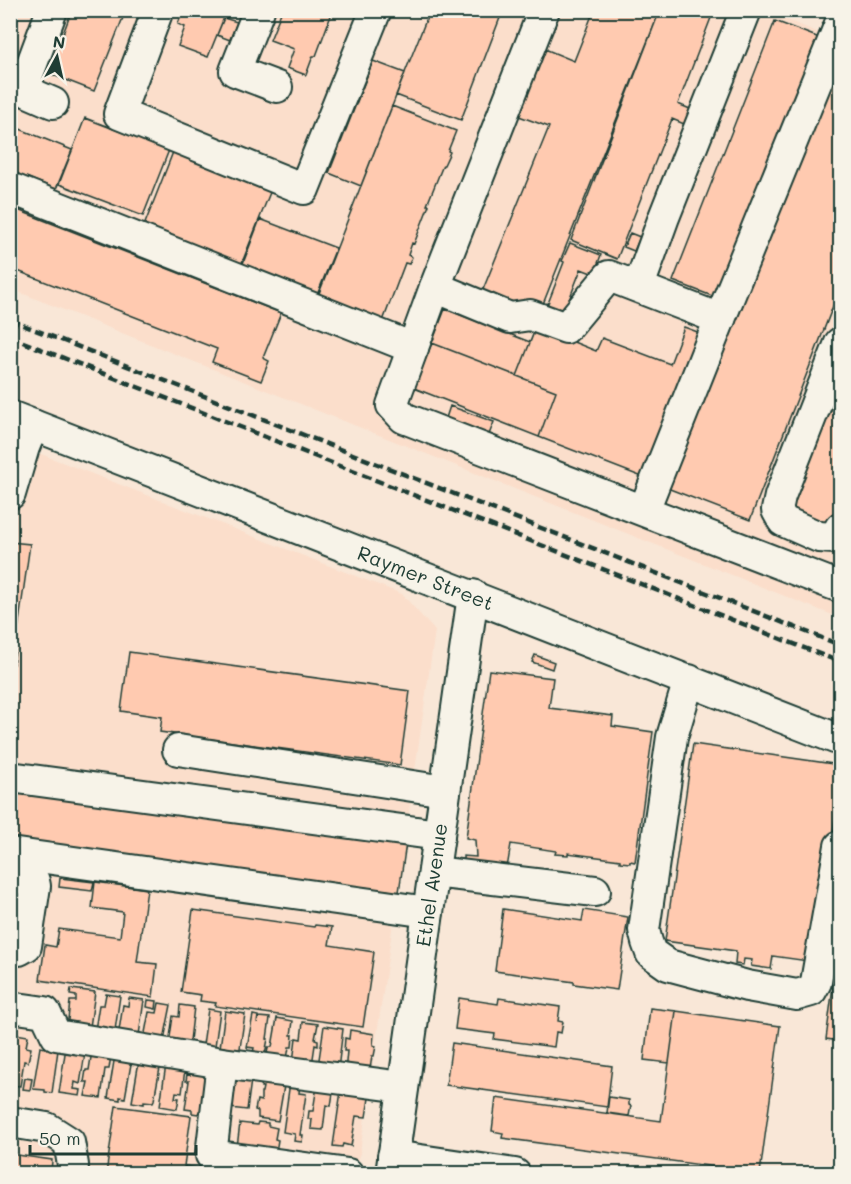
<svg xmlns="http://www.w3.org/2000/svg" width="851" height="1184" font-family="Mali,sans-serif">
<rect width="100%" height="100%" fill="#f9e7d7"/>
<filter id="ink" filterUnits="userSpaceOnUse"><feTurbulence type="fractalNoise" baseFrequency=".0167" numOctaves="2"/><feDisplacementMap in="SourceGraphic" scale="12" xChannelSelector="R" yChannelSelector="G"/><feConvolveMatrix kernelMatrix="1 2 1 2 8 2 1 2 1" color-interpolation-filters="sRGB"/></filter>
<g filter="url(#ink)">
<path fill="#fbdecb" d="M762,10l78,31v577l-829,-329 -1,-278z
M10,442l392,152 33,37 -78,542h-346z"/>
<path fill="#ffcab0" stroke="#1f3d34" stroke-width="1.5" d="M72,10h54l-32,81 -46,-18z
M183,10h44l-19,47 -30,-11 7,-19 -7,-3z
M282,10h51l-17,46h-3l-7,19 -19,-7 7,-19 -24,-9z
M430,10h73l-42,110 -65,-25z
M594,10h66l-121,304 -57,-22 67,-165 -30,-11 26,-67 29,12z
M660,10h54l-36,94 17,7 -6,15 -17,-7 -55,140 -46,-19z
M224,18l13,4 -7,18 -13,-5z
M775,21l47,18 -102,260 -47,-18z
M840,54v234l-90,232 -88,-34 57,-148 12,-6z
M373,61l32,12 -44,113 -32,-13z
M392,106l64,25 -8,20 2,1 -6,13h-1l-16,40h2l-15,39 -2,-1 -4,12 4,2 -3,7 -4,-1 -22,58 -65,-25z
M85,118l84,32 -26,66 -84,-32z
M10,125l62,25 -16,39 -46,-18z
M173,152l98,38 -30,75 -97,-39z
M10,207l271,106 -18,45 6,3 -8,20 -49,-19 5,-13 -207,-81z
M260,219l76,29 -19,47 -75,-29z
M630,233l10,4 -6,14 -10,-4z
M570,243l31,12 -7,19 -13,-5 -19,49 -17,-7 19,-49 -2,-1z
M445,309l85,33 6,-15 -19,49 -85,-33z
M536,327l60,24 6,-13 68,26 14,-37 19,7 -53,146 -111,-43 17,-46 -39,-15z
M432,343l124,48 -17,46 -125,-49z
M840,370v136l-8,21 -46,-18z
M450,406l44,16 -6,15 -43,-16z
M10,542l20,2 -20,142z
M129,652l281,39 -10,74 -240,-33 2,-15 -41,-6z
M535,655l19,7 -2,7 -20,-7z
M489,670l64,8 -4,30 64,8 -1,10 41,6 -18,130 -5,-1v2l-10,-1v-2l-52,-7v2l-13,-1 1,-3 -45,-7 -4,24 -44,-7v-5l13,1 -1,-17 -9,-2z
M693,744l147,21v16l-25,181 -42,-6 -2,13 -20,-3 1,-6 -8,-1 -1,6 -8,-1 1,-13 -71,-10z
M10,788l396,55 -7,49 -389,-54z
M60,878l34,4 -2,9 -33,-4z
M95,882l52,7 -10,73 20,2 -4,33 -113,-17 5,-35 11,2 3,-18 61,8 3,-25 -31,-4z
M10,887l8,1 -7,47h-1z
M503,909l79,12 2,-11 44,7 -11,73 -43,-6v-2l-79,-11z
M193,910l121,17 1,-2 17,2 -3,18 45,7 -11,75 -148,-21 1,-3 -16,-2 1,-6 -20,-3z
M840,935v106l-14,-2z
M71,989l24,3 -6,42 -22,-5 3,-28h6v-5l-6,-1z
M106,994l14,2 -6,41 -19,-7 4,-25h5z
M129,998l15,2 -6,42 -20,-5 5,-32 5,1z
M459,998l39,6 1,-6 61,9 -2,14 5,1 -2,11 -5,-1 -2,15 -60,-8 1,-5 -40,-5z
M148,1000l9,1 -1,8 -9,-2z
M159,1003l12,2 -8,40 -19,-7 5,-26 8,1z
M180,1005l14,2 -5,42 -20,-5 4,-28 6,1z
M650,1008l26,3 -7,52 -25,-3z
M208,1009l12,2 -6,42 -12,-1z
M225,1011l20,3 -6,41 -19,-7z
M676,1011l104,15 -20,147 -258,-35 1,-5 -11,-2 4,-33 165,23z
M253,1015l5,1 -1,7 2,-6 11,1 -3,21h1l-4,20 -11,-6 1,-5 -7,-1z
M277,1018l16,3 -2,14h2l-1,12h-3l-3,18 -20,-4 2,-14h4z
M303,1022l15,2 -3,15 3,1v6l-3,-1 -3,20 -19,-3 3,-24 5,1z
M324,1026l19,3 -5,40 -20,-3z
M350,1030l24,4 -1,11 3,1 -2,10h-2l-3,20 -24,-3 2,-22h-3l1,-13 4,1z
M16,1034l12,2 -2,11 5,1 -3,14 -4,-1 -4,25 -10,-1v-20z
M452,1043l160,23 -5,41 -161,-22z
M40,1047l18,3 -6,43 -7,-1v-2l-12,-1z
M66,1047l19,6 -5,31 -5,-2 -1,7 7,1 -1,6 -21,-3z
M92,1051l19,4 -2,14h-4l-4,29 -16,-2 3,-14h-4l2,-12h3z
M115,1055l12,2 -1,6 5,1 -6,34 -5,-1v3l-12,-2z
M139,1061l20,4 -1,3h2l-6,32 -1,2 -9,-1v3l-12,-2z
M166,1064l19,5 -3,24 -6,-1 -1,6h4l-2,11 -17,-3z
M190,1071l23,3 -11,38 -3,-1 -1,3 -6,-1v-3l-7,-1 4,-28h-3l1,-7 3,1z
M225,1077l26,3 -4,30 -26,-3z
M25,1078l7,1 -2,11 -7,-1z
M285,1080l-7,41 -20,-3v-7l-3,-1 2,-10 4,1v-9h1l1,-5h-2l1,-6z
M290,1082l10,1 -1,10 7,1 -6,41h3l-1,7 -8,-1 1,-7 -12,-2z
M317,1086l12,2 -1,4 5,1 -2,13 -5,-1 -3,25 -12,-1 1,-10h-4l1,-8h4z
M341,1091l19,2 -1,3 10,2 -3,19 -10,-1 -5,30 -8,-2 -1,3 -9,-1z
M609,1097l20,3v5l2,1 -2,10 -22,-3z
M116,1106l75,10 -7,50h1l-1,8h-78z
M258,1122l10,1v3l9,2 -2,11 3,1 -2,12 -39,-5 3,-24 17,2z
M10,1154l42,6 -1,14h-41z
M185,1166l53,8h-54z"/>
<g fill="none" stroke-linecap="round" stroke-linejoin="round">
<g stroke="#1f3d34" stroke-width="34">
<g id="minor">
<path d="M52,10l-25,67 3,16 23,10"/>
<path d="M158,10l-39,104 185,75 72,-179"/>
<path d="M259,10l-24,61 42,16"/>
<path d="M544,10l-109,277 -43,118 12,13 436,169"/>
<path d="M10,188l403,160"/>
<path d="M639,286l25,-69 82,-207"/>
<path d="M435,287l75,31 20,-3 36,13 43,-52 111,43 120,-295"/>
<path d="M840,343l-60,153 -3,14 6,11 36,16 16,1 5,-10"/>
<path id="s1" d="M10,416l830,324"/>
<path d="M10,494l14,-47 9,-22"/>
<path d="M644,510l76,-191"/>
<path d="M689,680l-17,57 -28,193 3,12 4,11 17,12 79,21 50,9 14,-4 5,-9 24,-136"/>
<path d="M178,750l267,41"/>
<path d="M10,777l429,58"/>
<path d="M10,853l418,59"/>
<path d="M434,872l161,19"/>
<path d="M10,877l24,4 1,5 -9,60 -7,4 -9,-1"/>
<path d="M10,1007l35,5 11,23 166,28 -11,92 137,19"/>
<path d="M222,1063l181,24"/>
<path d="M10,1122l37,6 22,14 4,23 -1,9"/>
<path d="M393,1156l122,18"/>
<path id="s2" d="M391,1174l82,-579"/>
</g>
</g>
<use href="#minor" stroke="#f7f3e8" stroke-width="30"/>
<path stroke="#1f3d34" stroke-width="4.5" stroke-dasharray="9 4.5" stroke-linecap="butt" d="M10,320l830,325
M10,337l830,325"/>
</g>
</g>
<g text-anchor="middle" stroke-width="4.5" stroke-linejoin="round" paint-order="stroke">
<g font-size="20" fill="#1f3d34" stroke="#f7f3e8">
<text dy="7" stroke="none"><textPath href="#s1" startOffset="446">Raymer Street</textPath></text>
<text dy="7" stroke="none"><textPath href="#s2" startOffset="292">Ethel Avenue</textPath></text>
</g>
</g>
<rect width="851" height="1184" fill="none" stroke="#f7f3e8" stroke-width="36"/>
<rect x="18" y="18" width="815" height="1148" fill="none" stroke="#1f3d34" stroke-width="2" filter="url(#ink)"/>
<g transform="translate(57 57) rotate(8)" stroke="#f7f3e8" stroke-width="4.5" paint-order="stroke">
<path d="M0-4.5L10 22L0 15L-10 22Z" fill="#1f3d34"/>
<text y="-9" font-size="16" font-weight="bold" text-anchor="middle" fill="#1f3d34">N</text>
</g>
<path d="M30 1145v9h166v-9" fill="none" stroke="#1f3d34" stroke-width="3"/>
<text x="39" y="1145" font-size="18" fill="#1f3d34" stroke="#f7f3e8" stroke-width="4.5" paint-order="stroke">50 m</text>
</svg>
